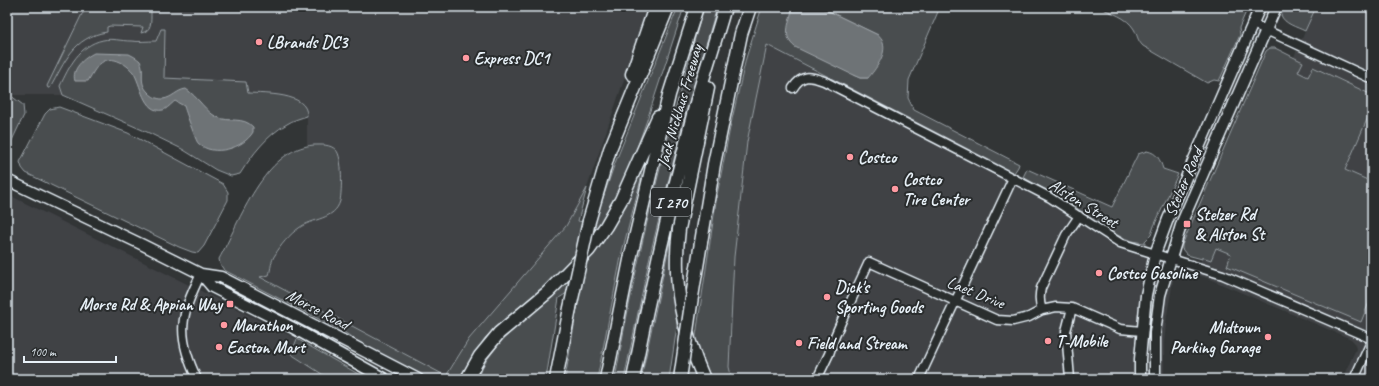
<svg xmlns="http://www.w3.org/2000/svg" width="1379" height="386" font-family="Caveat,sans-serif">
<rect width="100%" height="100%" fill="#323536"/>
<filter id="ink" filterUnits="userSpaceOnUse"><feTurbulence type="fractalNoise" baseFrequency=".025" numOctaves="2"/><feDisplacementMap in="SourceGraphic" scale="8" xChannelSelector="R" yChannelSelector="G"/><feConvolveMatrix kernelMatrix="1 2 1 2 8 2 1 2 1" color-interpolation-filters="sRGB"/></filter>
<g filter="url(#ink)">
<path fill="#3f4244" d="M7,7h642l-62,181 -21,38 -97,113 -24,37 -186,-100 10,-1 5,-19 13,-17 12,-12 23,-9 11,-6 -8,-67 -18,1v-34l-37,-18 -22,-1 -2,-11 -83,-4 2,-49h-4l-5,12h-26l-17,-2 -11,1 -13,5 -29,41 3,9h-56z
M1316,7h56v372h-30l14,-30 -2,-7 -3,-3 -144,-61 -10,-3 5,-18 6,-7z
M767,45l256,132 115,66h7l29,33 -7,39 -3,28v36h-432l-3,-12 5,-110 13,-115z
M7,194l290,145 -6,15 37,24 -1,1h-320z"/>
<path fill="#494d4f" stroke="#989fa4" d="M90,7h15l1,2 35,2 1,-4h5l4,5c0,10 1,19 -10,21l2,-6 -33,-1 -3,1v5c-34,5 -42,30 -57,56h-2l-1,-2 35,-72z
M678,7h6l-36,110 -21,59 -18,36 -15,21 -29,36 -64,53 -16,16 -13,20 -12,21h-30l-70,-36 -16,-11 -120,-62 -4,-6 -1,-5c21,-38 45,-110 95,-114 8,0 16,-1 22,5 7,7 6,41 4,51 -5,19 -28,17 -41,27 -9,6 -19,18 -24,27 -4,5 -4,14 -6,20l-9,2 186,99 23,-37 97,-113 21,-38 -9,33 16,3 21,-61z
M704,7h13l-33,112 -33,132 -27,128h-9c22,-126 53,-250 89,-372z
M762,7h32l-2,3 61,65 7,3h8l10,-43 -58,-28h120l-31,73 -1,18 6,12 105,54 -1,3 -4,6 -247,-128 -20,97 -13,115 -5,110 3,12h-22l-15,-37 22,-147 13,-67 16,-70z
M1099,7h149l-9,21 1,7 -21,46 -5,-1 -7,3 -64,-37c-6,-6 -5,-10 -9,-17 -7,-12 -23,-16 -35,-22z
M1285,7h31l-11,24c-8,-4 -21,-7 -24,-16z
M161,29h4l-1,49 82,4 2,11c16,1 60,-1 59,23 -6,2 -14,4 -20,8 -20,11 -35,31 -47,50l-9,2 -15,-6 -34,-21 -35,-17 -84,-37 -3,-9c9,-19 19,-41 43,-46 9,-2 18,1 28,1 8,1 16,0 25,0z
M1270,48h5l28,14 -5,10 10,5 5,-10 59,28v13l-27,62 27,12v113l-11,27 -134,-56 4,-12 -15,-6 -5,12 -9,-3v2l-15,-4 -5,-6v-4l84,-194z
M7,95h3l13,10 1,10 -17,36z
M59,107l69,26 95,51 5,8v8l-24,46 -6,7 -6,-1 -13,-5 -153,-74 -4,-5 -2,-6 25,-48 5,-5z
M1147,151c10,2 13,8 16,18l15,5 -24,52 -3,9 -6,6v2c-30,-2 -52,-25 -76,-40 -15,-9 -31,-17 -46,-26l4,-8 85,38 26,-53z
M639,174l3,1 -20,77 -25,127h-32l16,-95 -22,14 -13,81h-70l10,-18 15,-20 60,-53 32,-33 15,-20 15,-25z
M671,237l2,1v49l4,39 -8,53h-28z
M297,339l70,40h-40l1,-1 -37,-24z"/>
<path fill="#6e7376" stroke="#9fa5aa" d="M794,7h26l58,28c1,2 5,5 5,8 4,11 -8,27 -15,35h-8l-7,-3 -58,-28c-13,-10 -6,-23 -3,-37z
M94,53l35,1c4,2 8,4 11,7 6,11 -3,21 9,32 4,4 8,6 14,6 9,-1 14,-9 23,-10 12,8 20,23 31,28 12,6 26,-1 36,10v5c-9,16 -40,26 -55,11 -2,-2 -13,-33 -14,-37l-9,-5c-4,3 -8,8 -12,9 -20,4 -22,-27 -30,-38 -5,-6 -11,-10 -18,-12 -15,-3 -21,11 -27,21h-13c-4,-12 9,-23 19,-28z"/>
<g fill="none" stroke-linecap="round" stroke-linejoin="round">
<g stroke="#e8f1f8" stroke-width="11">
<path id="minor" d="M1253,24l119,55
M793,88c9,-14 17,-12 31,-7l225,116 71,46 103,32 149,64
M1042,310c-3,-8 -3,-14 -1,-22l25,-53 13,-19
M197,379c-21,-44 -17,-63 4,-105
M817,379l12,-25 6,-18 7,-16 27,-58 128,58 16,1 16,-4 13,-7 14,-3 16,1 48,21 22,2
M919,379l94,-201
M1070,379l-4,-48 6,-23
M1354,379l18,-39"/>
</g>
<g stroke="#e8f1f8" stroke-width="13">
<path id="major" d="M7,180l136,65 58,29 11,13 81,41 92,51
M201,274l20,3 197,102
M1140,379v-20l6,-64 9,-41 13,-35 92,-212
M1155,379v-46l5,-38 22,-73 94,-215"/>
</g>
<g stroke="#e8f1f8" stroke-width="15">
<path id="highway" d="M632,74l23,-67
M589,221l21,-72 58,-142
M692,297l22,-133 27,-130 9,-27
M467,379l13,-23 19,-23 49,-41 41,-42 17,-24 15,-26 37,-83
M556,379l14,-71
M606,379l25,-124 38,-160 28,-88
M633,379c18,-93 39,-185 63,-276 9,-32 20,-64 29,-96
M704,379c-22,-50 -32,-95 -25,-150l29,-141"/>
</g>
<use href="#minor" stroke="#2a2d2e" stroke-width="8"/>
<use href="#major" stroke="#2a2d2e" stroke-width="10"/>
<use href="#highway" stroke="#2a2d2e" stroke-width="12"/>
<g stroke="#e8f1f8" stroke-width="15" stroke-linecap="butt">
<path id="highway-bridge" d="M570,308l19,-87
M680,379l12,-82"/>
</g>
<use href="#highway-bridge" stroke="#2a2d2e" stroke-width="12"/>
</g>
</g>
<g fill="#ff9aa2" stroke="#2a2d2e" stroke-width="1.5">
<circle cx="259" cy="42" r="4"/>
<circle cx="466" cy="58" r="4"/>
<circle cx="850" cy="157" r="4"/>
<circle cx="895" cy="189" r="4"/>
<rect x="1183" y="220" width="8" height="8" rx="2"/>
<circle cx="1099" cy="273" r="4"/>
<circle cx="827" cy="297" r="4"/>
<rect x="226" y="300" width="8" height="8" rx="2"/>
<circle cx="224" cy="325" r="4"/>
<circle cx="1268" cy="337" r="4"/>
<circle cx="1048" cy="341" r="4"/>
<circle cx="799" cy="343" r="4"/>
<circle cx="219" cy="347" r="4"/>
</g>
<g text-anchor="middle" stroke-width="4" stroke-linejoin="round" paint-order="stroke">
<rect fill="#2a2d2e" stroke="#afb6bb" stroke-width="1" x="651" y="188" width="40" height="28" rx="3"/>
<g font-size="16" font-weight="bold" fill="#e8f1f8">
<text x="671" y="208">I 270</text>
</g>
<g font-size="17" font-weight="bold" fill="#e8f1f8" stroke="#2a2d2e" text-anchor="start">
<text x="267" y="48">LBrands DC3</text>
<text x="474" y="64">Express DC1</text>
<text x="858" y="163">Costco</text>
<text x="903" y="185">Costco<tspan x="903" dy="20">Tire Center</tspan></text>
<text x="1195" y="220">Stelzer Rd<tspan x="1195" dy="20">&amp; Alston St</tspan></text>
<text x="1107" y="279">Costco Gasoline</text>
<text x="835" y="293">Dick's<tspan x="835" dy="20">Sporting Goods</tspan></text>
<text x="222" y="310" text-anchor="end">Morse Rd &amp; Appian Way</text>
<text x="232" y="331">Marathon</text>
<text x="1260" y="333" text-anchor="end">Midtown<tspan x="1260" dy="20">Parking Garage</tspan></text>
<text x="1056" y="347">T-Mobile</text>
<text x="807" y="349">Field and Stream</text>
<text x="227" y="353">Easton Mart</text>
</g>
<g font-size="17" fill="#e8f1f8" stroke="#2a2d2e">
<text transform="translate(679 106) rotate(-74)" y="6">Jack Nicklaus Freeway</text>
<text transform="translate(1183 182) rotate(-67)" y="6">Stelzer Road</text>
<text transform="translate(1084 203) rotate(32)" y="6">Alston Street</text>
<text transform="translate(976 292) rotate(22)" y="6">Laet Drive</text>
<text transform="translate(318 309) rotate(28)" y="6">Morse Road</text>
</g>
</g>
<rect width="1379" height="386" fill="none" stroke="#2a2d2e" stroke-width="24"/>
<rect x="12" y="12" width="1355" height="362" fill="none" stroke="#e8f1f8" stroke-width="1.5" filter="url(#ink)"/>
<path d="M24 356v6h92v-6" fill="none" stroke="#e8f1f8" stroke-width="2"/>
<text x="30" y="356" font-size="12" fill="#e8f1f8" stroke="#2a2d2e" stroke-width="3" paint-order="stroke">100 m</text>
</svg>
